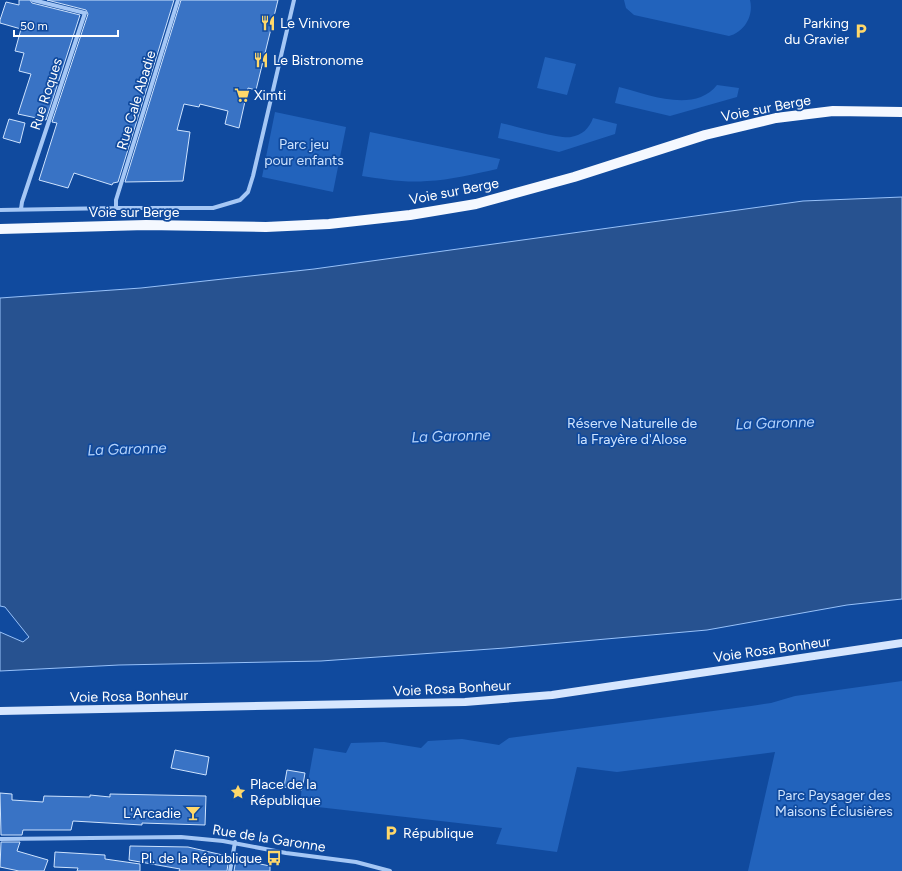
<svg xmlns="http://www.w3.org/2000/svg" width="902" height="871" font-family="Figtree,sans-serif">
<rect width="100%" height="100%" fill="#104a9e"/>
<path fill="#2263bc" d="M624,0h126c4,16 -6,32 -21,36l-95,-21 -8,-7z
M545,57l31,7 -9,31 -30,-7z
M717,85l22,3 -2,9 -67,19 -55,-13 4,-16c28,7 75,27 98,-2z
M275,112l71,15 -13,65 -71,-15z
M593,118l24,6 -2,10 -56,18 -61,-14 3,-15c14,3 59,16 70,14 11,-2 18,-8 22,-19z
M370,132l130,27 -3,10c-23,5 -46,11 -70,12 -22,2 -44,-2 -65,-5z
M902,681v190h-154l27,-119 -158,20 -40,-5 -20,85 -61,-8 6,-16 -202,-23 2,-19 5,1 7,-39 32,5 5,-10 33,-1 37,6 7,-7 34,-2 37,6 10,-7 242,-32 20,-3 24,-7z"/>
<path fill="#275290" stroke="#97c1f9" d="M902,197v402l-55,6 -140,25 -202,18 -184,13 -202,4 -119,6v-39l23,10 6,-5 -24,-30 -5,-1v-308l141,-10 173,-19 489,-68z"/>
<path fill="#3973c5" stroke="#cee3fe" d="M19,0h11l2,3 48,12 -34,105 -28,-6 13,-40 -12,-3 5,-18 -9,-2 6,-22 -21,-6v-3l6,-18 13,3z
M47,0h127l-56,182 -5,1 -1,2 -38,-12 -6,15 -29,-8 18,-57 -5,-1 36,-108 -2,-4z
M181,0h97l-22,90 -8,-2 -9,40 -14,-4 3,-13 -28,-7 -1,3 -15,-3 -7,26 13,2 -7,49 -58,1z
M9,119l16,4 -5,20 -17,-5z
M175,750l34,7 -3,18 -35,-7z
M287,770l18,3 -3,17 -18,-3z
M0,793l12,1v6l31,2 1,-6 46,1v-2l20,2v-3l96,2 -1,29 -63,-2v2l-69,-4 -2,9h-48l-1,5h-21z
M1,842h19l-3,9 31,9 -4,11h-25l-19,-4z
M130,846l58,1 39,9 2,1 -2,14h-48l1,-2 -51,-9z
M55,852l50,3v4l35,5v7h-63l1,-3 -24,-1z
M236,859l34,7v5h-36z"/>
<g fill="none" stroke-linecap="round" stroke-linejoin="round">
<path stroke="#a5c7f5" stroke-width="4" d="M116,208v-8l62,-200
M21,209l1,-7 63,-189 -52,-13
M0,210l116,-2h97l27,-8 8,-8 5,-16 41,-176
M0,839l181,-2 42,4 63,12 70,9 34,9
M230,871l5,-29"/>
<path stroke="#d6e6fe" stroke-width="8" d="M0,711l465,-9 87,-7 350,-52"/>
<path stroke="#f4f8ff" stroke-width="10" d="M0,229l146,-4 120,2 63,-3 81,-9 66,-11 98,-27 131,-42 71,-17 57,-7 69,1"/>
</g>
<defs>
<g id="restaurant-bare" transform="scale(1.2)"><path d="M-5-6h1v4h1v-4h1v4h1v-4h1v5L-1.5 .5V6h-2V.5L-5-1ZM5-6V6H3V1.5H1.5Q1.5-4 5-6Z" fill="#ffd86a" stroke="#104a9e" stroke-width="2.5" paint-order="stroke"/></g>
<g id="parking-bare" transform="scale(1.2)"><path d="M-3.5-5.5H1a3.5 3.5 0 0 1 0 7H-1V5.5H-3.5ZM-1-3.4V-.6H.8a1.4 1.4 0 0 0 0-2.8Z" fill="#ffd86a" stroke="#104a9e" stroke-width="2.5" paint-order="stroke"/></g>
<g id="supermarket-bare" transform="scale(1.2)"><path d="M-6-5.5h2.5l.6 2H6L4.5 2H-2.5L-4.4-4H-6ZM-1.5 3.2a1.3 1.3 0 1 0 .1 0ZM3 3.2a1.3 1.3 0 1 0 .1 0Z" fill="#ffd86a" stroke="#104a9e" stroke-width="2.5" paint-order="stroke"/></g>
<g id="sight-bare" transform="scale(1.2)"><path d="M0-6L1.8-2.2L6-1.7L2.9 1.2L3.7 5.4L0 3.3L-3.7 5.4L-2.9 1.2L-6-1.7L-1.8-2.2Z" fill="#ffd86a" stroke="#104a9e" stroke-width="2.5" paint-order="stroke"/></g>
<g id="bar-bare" transform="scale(1.2)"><path d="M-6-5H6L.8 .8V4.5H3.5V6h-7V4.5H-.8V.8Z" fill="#ffd86a" stroke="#104a9e" stroke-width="2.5" paint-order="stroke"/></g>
<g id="bus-bare" transform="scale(1.2)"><path d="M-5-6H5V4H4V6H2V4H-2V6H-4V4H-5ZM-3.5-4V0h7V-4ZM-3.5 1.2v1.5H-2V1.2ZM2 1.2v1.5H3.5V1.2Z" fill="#ffd86a" stroke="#104a9e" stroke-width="2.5" paint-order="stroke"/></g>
</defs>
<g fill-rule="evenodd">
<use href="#restaurant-bare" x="268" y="23"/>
<use href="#parking-bare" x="861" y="31"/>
<use href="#restaurant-bare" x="261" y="60"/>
<use href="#supermarket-bare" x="242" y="95"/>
<use href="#sight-bare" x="238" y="792"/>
<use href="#bar-bare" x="193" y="813"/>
<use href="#parking-bare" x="391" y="833"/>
<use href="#bus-bare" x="274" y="858"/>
</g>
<g text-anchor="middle" stroke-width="3.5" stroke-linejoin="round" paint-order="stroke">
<g font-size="14" fill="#fff" stroke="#104a9e" text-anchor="start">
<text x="280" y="28">Le Vinivore</text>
<text x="849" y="28" text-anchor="end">Parking<tspan x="849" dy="16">du Gravier</tspan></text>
<text x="273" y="65">Le Bistronome</text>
<text x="254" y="100">Ximti</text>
<text x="250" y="789">Place de la<tspan x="250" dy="16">République</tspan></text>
<text x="181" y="818" text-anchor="end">L'Arcadie</text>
<text x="403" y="838">République</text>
<text x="262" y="863" text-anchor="end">Pl. de la République</text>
</g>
<g font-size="14" fill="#fff" stroke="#104a9e">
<text transform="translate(46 94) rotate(-72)" y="5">Rue Roques</text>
<text transform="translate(136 100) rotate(-73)" y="5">Rue Cale Abadie</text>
<text transform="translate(766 108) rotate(-11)" y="5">Voie sur Berge</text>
<text transform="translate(454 191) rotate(-11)" y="5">Voie sur Berge</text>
<text x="134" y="217">Voie sur Berge</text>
<text transform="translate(772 649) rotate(-8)" y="5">Voie Rosa Bonheur</text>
<text transform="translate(452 688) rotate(-3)" y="5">Voie Rosa Bonheur</text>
<text transform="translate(129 696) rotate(-1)" y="5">Voie Rosa Bonheur</text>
<text transform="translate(269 838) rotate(9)" y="5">Rue de la Garonne</text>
</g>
<g font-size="14" fill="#cee3fe" stroke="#104a9e">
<text x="304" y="149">Parc jeu<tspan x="304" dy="16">pour enfants</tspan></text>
<text x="632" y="428">Réserve Naturelle de<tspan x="632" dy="16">la Frayère d'Alose</tspan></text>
<text x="834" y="800">Parc Paysager des<tspan x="834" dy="16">Maisons Éclusières</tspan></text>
</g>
<g font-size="15" font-style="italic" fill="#b2d1fb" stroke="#104a9e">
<text transform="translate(775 423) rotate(-2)" y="5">La Garonne</text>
<text transform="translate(451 436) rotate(-2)" y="5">La Garonne</text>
<text transform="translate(127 449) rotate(-2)" y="5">La Garonne</text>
</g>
</g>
<path d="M14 30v6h104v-6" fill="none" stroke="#ffffff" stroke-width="2"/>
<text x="20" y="30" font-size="12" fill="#ffffff" stroke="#104a9e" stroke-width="3" paint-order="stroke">50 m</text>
</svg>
